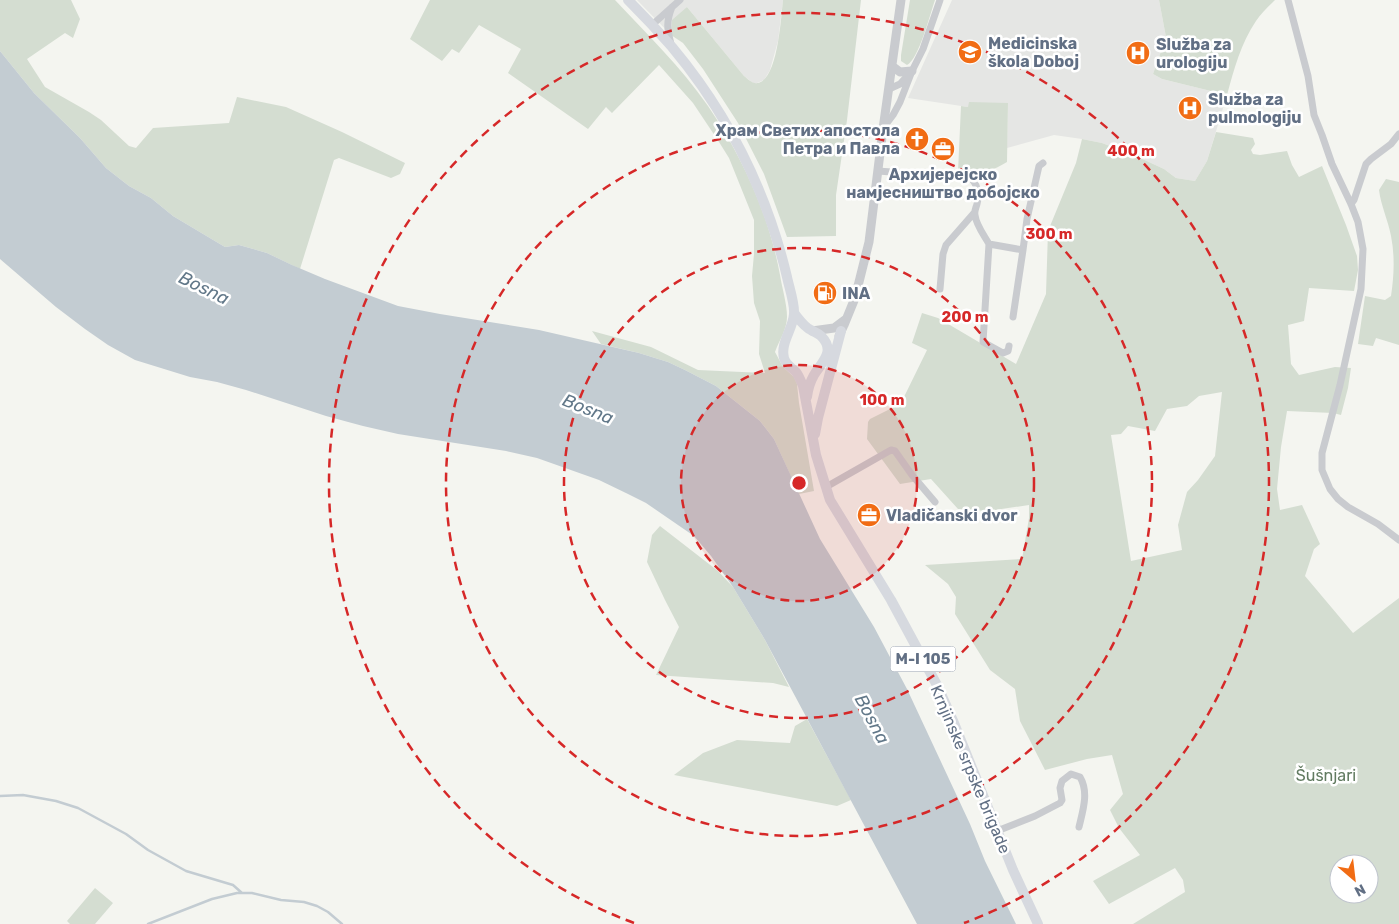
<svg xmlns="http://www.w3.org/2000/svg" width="1399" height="924" font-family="Rubik,sans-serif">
<rect width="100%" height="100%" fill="#f4f5f0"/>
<path fill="#e5e6e4" d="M637,0h146l-5,41 -8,29 -6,10 -7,3h-4l-9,-7 -57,-69 -16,28z
M952,0h207l7,37 -13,37 9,5 65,16 -20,66 -12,20 -19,-3 -12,-9 -28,-13 -34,-13 -20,-4 -28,-4 -47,13 1,-45 -40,4 -60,-9z"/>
<path fill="#d4ddd1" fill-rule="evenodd" d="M0,0h71l9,19 -7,19 -8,-5 -38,26 18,28 44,25 12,8 28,26 7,2 17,-20 76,-5 8,-26 49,10 56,25 63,31 -5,11 -9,4 -52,-20 -5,2 -34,109 -33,-16 -28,-8 -14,2 -52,-31 -22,-18 -22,-12 -23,-18 -26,-30 -46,-45 -34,-42z
M430,0h185c32,34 66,67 93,106 34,50 61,109 72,169 2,13 7,29 7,42 0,12 -8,24 -12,35l8,15 11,10 3,7 2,19 15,88 -15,3 -25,-55 -14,-18 -44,-35 -31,-16 -17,-8 -29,-9 -38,-9 -9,-13 59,16 47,23 67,3 -6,-19 1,-33 -6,-18 -2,-27 2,-22v-34l-25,-62 -10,-16 -26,-39 -34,-38 -47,48 -6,-6 -18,22 -80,-56 13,-24 -42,-24 -20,28 -7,-4 -10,12 -32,-22z
M783,0h78l-14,120 -11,75v41l-49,1 -23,-63 -26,-51 -35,-54 -20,-26 -12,-8 1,-15 15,-13 57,69c4,3 8,8 14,7 20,-4 23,-66 25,-83z
M910,0h25c-5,14 -16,59 -28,65l-6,-4v-6z
M1159,0h116c-7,7 -14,13 -19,21 -15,22 -22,48 -29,74l-65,-16 -9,-5 13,-37z
M969,102l39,1 -1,59c-20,12 -26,10 -49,10l3,-66 7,1z
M1216,132l37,6 2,6 -4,6 2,4 7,1 27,-4 5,14 7,12 23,-11 24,59 11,31 1,14 -4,21 -45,-3 -5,33 -16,4 3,39 8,11 36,-8 16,1 -3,20 -7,27 -8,-2 -46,-2 -6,36 -4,42 3,21 22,-5 18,39 -6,5 -9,27 48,57 46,-35v326h-266l52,-32 -2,-12 -8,-12 -66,36 -16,-23 47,-26 -21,-27 -9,-18 13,-16 -11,-39 -25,4 -42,11 -25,-49 -5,-32 -25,-19 -35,-56 1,-17 -8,-13 -23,-19 97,-6 7,-41v-13l-41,6 -30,-2 -27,-30 -31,5 -33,-45 1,-17 2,-3 24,-12 9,-8 24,-49 -15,-7 10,-30 16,5 78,46 30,-70 2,-63 28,-68 6,-24 20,4 34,13 28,13 12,9 19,3 12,-20zM1222,392l-7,64 -17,24 -11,12 -9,33 4,25 -51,11 -20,-126 10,-1 7,-8 27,5 12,-22 20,-3 12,-10zM1339,864h30v30h-30z
M1386,179l13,3v163l-23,-7 -3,8 -15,-2 7,-48 20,4 6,-4c3,-20 4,-40 0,-60 -3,-16 -10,-30 -12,-46z
M660,526l58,45 15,16 32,53 24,47 -16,-4 -117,-8 23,-48 -14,-27 -18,-38 5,-27z
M807,719l44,81 -14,6 -163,-31 29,-22 34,-13 53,3 5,-17z
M95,888l18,15 -18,21h-25l-3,-3z"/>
<path fill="#c3ccd2" d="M0,51l34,42 46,45 26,30 23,18 22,12 22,18 52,31 14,-2 28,8 25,12 33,14 73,27 42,8 99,16 100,23 29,9 17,8 31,16 44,35 14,18 46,100 54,88 33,62 63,135 15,37 31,63h-99l-152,-284 -32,-53 -22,-31 -17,-20 -48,-33 -18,-9 -29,-14 -62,-22 -31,-7 -108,-17 -35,-8 -37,-10 -80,-26 -29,-8 -27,-5 -55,-17 -27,-15 -23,-16 -29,-22 -56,-48z"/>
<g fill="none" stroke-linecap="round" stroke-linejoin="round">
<path stroke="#c3ccd2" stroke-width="2.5" d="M0,796l23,-1 33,6 22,7 48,26 22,16 38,21 47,14 9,8
M148,924l64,-25 25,-6h15l29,7 23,2 13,4 11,6 14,12"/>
<path stroke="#c9cbcf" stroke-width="7" d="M1288,0l20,76 6,39 8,20 10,29 19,40 7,18 5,27 -2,40 -21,96 -18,68v17l8,19 8,10 10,8 30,17 21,16
M652,25l28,-25
M671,44c-4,-16 -5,-22 1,-37
M889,89l11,-5 8,-9
M884,127l9,-12 7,-13 12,-31 11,-22 17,-49
M878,171l92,7c8,5 9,18 7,26 -1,4 -3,7 -2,11 1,10 9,20 14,29l34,6
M1351,204l3,-4 12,-36 5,-5 20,-15 8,-10
M989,244l-6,98 20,11 5,-2 1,-5
M940,289l3,-35 3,-9 28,-32
M1013,317l10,-67 4,-31 12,-53 4,-3
M826,487l65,-37 4,1 17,24 23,27
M997,831l38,-15 25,-13 2,-3 -2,-12 2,-7 9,-7 9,3c9,15 3,33 -1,50"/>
<path stroke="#c9cbcf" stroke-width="9" d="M892,66l8,6 12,-1
M812,331l22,-3 12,-9
M839,336l5,-11 11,-27 14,-56 14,-113 18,-129"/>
<path stroke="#d6d9df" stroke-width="10" d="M628,0c15,15 30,31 44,47 56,67 95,145 115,230 2,10 8,27 7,37 -1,15 -14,29 -10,44 2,7 7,9 12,14 3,4 5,9 7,14l13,69 14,45 61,100 47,87 16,36 59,147 25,54
M794,313c5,6 10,14 17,17 3,2 7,3 10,6 15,15 1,26 -7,39 -4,7 -6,14 -7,22
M815,434l3,-16 23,-87"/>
</g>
<circle cx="799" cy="483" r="118" fill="#d62828" fill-opacity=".12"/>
<g fill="none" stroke="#d62828" stroke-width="2.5" stroke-dasharray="9 6">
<circle cx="799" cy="483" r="118"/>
<circle cx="799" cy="483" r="235"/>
<circle cx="799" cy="483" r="353"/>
<path d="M634 923A470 470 0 1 1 964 923"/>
</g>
<defs>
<g id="school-disc" transform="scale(1.25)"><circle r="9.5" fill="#f16c14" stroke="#fff"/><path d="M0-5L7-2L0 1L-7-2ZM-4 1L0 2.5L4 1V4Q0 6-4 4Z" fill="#fff"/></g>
<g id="hospital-disc" transform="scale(1.25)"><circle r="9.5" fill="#f16c14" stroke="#fff"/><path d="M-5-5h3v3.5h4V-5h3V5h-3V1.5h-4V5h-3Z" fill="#fff"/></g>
<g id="church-disc" transform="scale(1.25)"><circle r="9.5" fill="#f16c14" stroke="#fff"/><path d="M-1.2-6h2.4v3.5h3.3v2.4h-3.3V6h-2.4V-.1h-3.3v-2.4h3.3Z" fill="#fff"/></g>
<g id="office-disc" transform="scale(1.25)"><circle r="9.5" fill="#f16c14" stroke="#fff"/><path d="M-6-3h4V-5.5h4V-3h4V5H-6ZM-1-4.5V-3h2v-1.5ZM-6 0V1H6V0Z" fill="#fff"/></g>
<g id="fuel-disc" transform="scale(1.25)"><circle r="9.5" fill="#f16c14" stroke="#fff"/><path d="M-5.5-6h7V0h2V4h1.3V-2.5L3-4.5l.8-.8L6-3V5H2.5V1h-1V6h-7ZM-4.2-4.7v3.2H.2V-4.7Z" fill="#fff"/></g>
</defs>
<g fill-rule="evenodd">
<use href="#school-disc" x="970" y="52"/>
<use href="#hospital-disc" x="1138" y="53"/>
<use href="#hospital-disc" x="1190" y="108"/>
<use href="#church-disc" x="917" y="139"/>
<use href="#office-disc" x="943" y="149"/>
<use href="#fuel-disc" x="825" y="293"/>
<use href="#office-disc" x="869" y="515"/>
</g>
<g text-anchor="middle" stroke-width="5" stroke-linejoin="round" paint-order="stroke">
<rect fill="#fff" stroke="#909aa9" stroke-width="1" x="890.5" y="646.5" width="65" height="25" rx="4"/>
<g font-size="15" font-weight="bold" fill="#616f84">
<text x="923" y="664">M-I 105</text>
</g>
<g font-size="16" font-weight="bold" fill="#616f84" stroke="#fff" text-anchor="start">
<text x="988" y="49">Medicinska<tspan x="988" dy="18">škola Doboj</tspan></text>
<text x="1156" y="50">Služba za<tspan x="1156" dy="18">urologiju</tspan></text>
<text x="1208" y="105">Služba za<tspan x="1208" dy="18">pulmologiju</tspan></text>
<text x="900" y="136" text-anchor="end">Храм Светих апостола<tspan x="900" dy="18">Петра и Павла</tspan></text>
<text x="943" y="180" text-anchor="middle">Архијерејско<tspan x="943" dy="18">намјесништво добојско</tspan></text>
<text x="842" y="299">INA</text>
<text x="886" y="521">Vladičanski dvor</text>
</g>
<g font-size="16" fill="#616f84" stroke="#fff">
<text transform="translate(971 769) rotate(67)" y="6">Krnjinske srpske brigade</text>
</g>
<g font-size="16" fill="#627b61" stroke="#fff">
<text x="1326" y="781">Šušnjari</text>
</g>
<g font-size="18" font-style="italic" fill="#627889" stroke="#fff">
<text transform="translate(204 288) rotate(26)" y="6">Bosna</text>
<text transform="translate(588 409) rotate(22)" y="6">Bosna</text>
<text transform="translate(872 719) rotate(62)" y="6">Bosna</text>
</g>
</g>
<circle cx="799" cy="483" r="8" fill="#d62828" stroke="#fff" stroke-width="2.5"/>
<g font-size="15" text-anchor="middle" font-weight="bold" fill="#d62828" stroke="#fff" stroke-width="5" stroke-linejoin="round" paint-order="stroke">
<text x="1131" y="156">400 m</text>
<text x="1049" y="239">300 m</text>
<text x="965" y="322">200 m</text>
<text x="882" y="405">100 m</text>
</g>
<g transform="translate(1354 879) rotate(152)"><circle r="24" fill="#ffffff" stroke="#c0c5ce"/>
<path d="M0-4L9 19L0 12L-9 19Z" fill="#f16c14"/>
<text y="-8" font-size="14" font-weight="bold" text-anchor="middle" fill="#616f84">N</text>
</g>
</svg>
